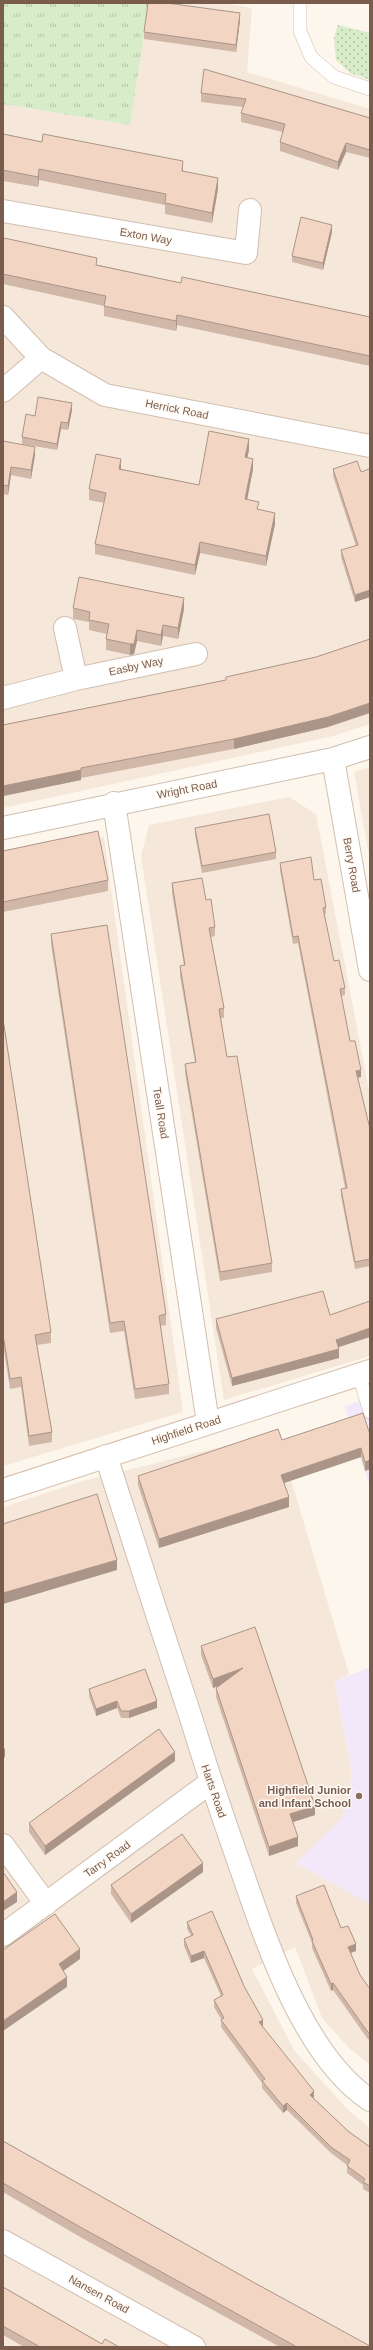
<svg xmlns="http://www.w3.org/2000/svg" width="373" height="2350" font-family="Helvetica,sans-serif">
<defs>
<pattern id="grass-dots" width="8" height="8" patternUnits="userSpaceOnUse"><rect width="8" height="8" fill="#d8ecc9"/><path d="M2 2h.1M6 6h.1" fill="none" stroke="#b4c2a5" stroke-width="1.8" stroke-linecap="round"/></pattern>
<pattern id="park-tufts" width="24" height="20" patternUnits="userSpaceOnUse"><rect width="24" height="20" fill="#d8ecc9"/><path d="M3 7l-1-3M5 7V3M7 7l1-3M15 17l-1-3M17 17v-4M19 17l1-3" fill="none" stroke="#b4c2a5"/></pattern>
</defs>
<rect width="100%" height="100%" fill="#fdf6ec"/>
<path fill="#f5e8da" d="M149,3h73l30,5 -5,64 123,37v615l-37,12 -330,72v-704l127,21z
M370,767v93l-16,-88z
M289,797l27,17 54,281v261l-146,44 -83,-544 8,-31z
M104,837l79,575 -180,54v-611z
M277,1433l72,241 -14,8 17,92 -10,44 -46,45 74,41v161l-21,-17 -27,-30 -27,-71 -43,22 42,81 54,60 22,18v219h-367v-840l80,-26z"/>
<path fill="#f3e8fa" d="M370,1398v90l-25,-82z
M370,1667v237l-74,-41 46,-45 10,-44 -17,-93z"/>
<path fill="url(#grass-dots)" d="M338,25l32,8v47l-20,-7 -14,-13 -2,-22z"/>
<path fill="url(#park-tufts)" d="M3,3h146l-19,122 -127,-21z"/>
<g fill="none" stroke-linecap="round" stroke-linejoin="round">
<g stroke="#d1beb0" stroke-width="14">
<path id="lane" d="M300,3v28l11,26 23,20 36,12
M359,1375l11,37"/>
</g>
<g stroke="#d1beb0" stroke-width="24">
<path id="street" d="M3,211l243,42 4,-43
M3,317l38,41
M3,391l38,-33 64,37 265,51
M65,628l11,51
M3,698l73,-19 120,-25
M333,759l37,211
M114,803l94,620
M3,828l330,-69 37,-12
M106,1456c28,87 56,175 85,262 15,49 31,97 48,145 26,74 63,192 131,237
M3,1845l43,59
M3,1935l208,-153
M3,2241l191,106"/>
</g>
<g stroke="#d6c0b0" stroke-width="24">
<path id="secondary" d="M3,1490l367,-119"/>
</g>
<use href="#lane" stroke="#fff" stroke-width="13"/>
<use href="#street" stroke="#fff" stroke-width="22"/>
<use href="#secondary" stroke="#fff" stroke-width="22"/>
</g>
<path fill="#d1b7a8" d="M240,20l-4,32 -92,-13v-7z
M204,69l166,49v40l-24,-6 -8,18 -58,-19v-9l3,-10 -42,-10v-9l2,-6 -42,-5v-9z
M3,134l180,37 35,18 -6,34 -47,-9v-9l-126,-25 -1,7 -35,-6z
M332,232l-9,38 -31,-8v-6z
M3,244l178,39 189,34v49l-193,-41 -1,6 -72,-15v-10l-101,-22z
M72,410l-4,20 -7,-1 -4,21 -35,-6v-7l13,-21z
M3,441l32,14 -4,24 -20,-4 -3,20 -5,-1z
M249,450l-2,8 6,11 -6,31 28,24 -9,42 -66,-13 -5,22 -100,-21v-10l9,-41 -15,-3v-11l32,-20 78,16z
M333,469l28,3 9,-1v126l-15,5 -14,-45v-7l15,-4 -23,-70z
M73,608l111,1 -6,30 -15,-3 -2,10 -24,-5 -3,13 -4,1 -24,-5v-11l1,-5 -18,-4v-8l-16,-3z
M226,677l102,50 -94,22 -153,29v2l-78,16v-71l223,-45z
M195,828l81,24v7l-74,14 -7,-38z
M3,851l105,29v11l-105,21z
M280,863l34,17 12,27v7h-2l10,47 11,27v7l-4,1 9,45 11,36 -3,1 12,51v137l-15,3 -14,-73v-7l4,-1 -47,-245 -5,1 -13,-74z
M172,883l34,17 9,27v9l-4,1 13,71v10h-3l6,39 45,206v9l-52,9 -35,-208v-9l10,-2 -15,-86v-10h4l-12,-73z
M51,934l115,380v11l-6,1 9,58v10l-34,5 -11,-68 -14,2 -59,-389z
M3,1019l48,313v11l-14,2 15,87v10l-23,4 -8,-59 -11,2 -6,-39h-1z
M216,1319l123,29v10l-107,28 -16,-58z
M370,1435v34l-5,2 -4,-14 -77,26 5,24 -130,41 -21,-63v-9l144,-36z
M201,1646l114,169 -22,7 5,24 -29,10 -53,-159v-9l2,-2 -5,2 -12,-33z
M89,1689l68,19 -28,10h-8l-4,-10 -21,8 -7,-20z
M175,1761l-130,94 -16,-23v-9z
M203,1872l-72,51 -20,-29v-9z
M296,1896l45,32 15,23 -6,2 10,22 10,14v52l-3,-3 -34,-48 -2,1 -19,-43v-5l-16,-40z
M187,1922l57,64 19,41 50,71 35,33 22,16v46l-7,-4v-4l-16,-12v-8l-16,-12 -44,-43 -4,3 -21,-25v-5l-41,-56v-8l-7,-12v-7l7,-4 -17,-38 -13,5 -7,-17v-7l7,-3 -4,-7z
M3,2141l250,141 117,65h-90l-198,-109 -79,-46z
M3,2287l99,57 17,3h-95l-21,-12z"/>
<path fill="#aa9588" d="M240,13v7l-4,32v-7z
M346,143v9l-8,18v-8z
M183,161v11l-1,-1z
M39,169v11l-1,7v-10z
M218,178v11l-6,34v-10z
M332,225v7l-9,38v-7z
M177,315v10l-1,6v-10z
M72,403v7l-4,20v-7z
M61,422v7l-4,21v-6z
M249,439v11l-4,18v-11z
M35,447v8l-4,24v-9z
M121,459v11l-2,-1z
M253,459v10l-8,41v-11z
M11,467v8l-3,20v-9z
M275,513v11l-9,42v-10z
M200,542v11l-5,22v-10z
M370,590v7l-15,5v-7z
M184,598v11l-6,30v-11z
M163,625v11l-2,10v-11z
M137,630v11l-3,13 -4,1v-11z
M370,703v10l-42,14 -94,22v-10z
M81,770v10l-78,16v-10z
M361,1070v7l-5,1v-7z
M370,1328v9l-34,11v-8z
M339,1349v9l-107,28v-8z
M361,1448v9l-80,27v-9z
M370,1460v9l-5,2v-9z
M289,1497v10l-130,41v-9z
M117,1560v10l-114,34v-11z
M243,1668v9l-30,11v-9z
M117,1701v7l-21,8v-7z
M157,1701v7l-28,10v-7z
M5,1750v7l-2,2v-7z
M175,1752v9l-130,94v-9z
M315,1806v9l-25,8v-9z
M298,1837v9l-29,10v-9z
M203,1863v9l-72,51v-9z
M17,1892v10l-14,9v-9z
M356,1944v7l-8,3v-7z
M80,1949v10l-21,15v-10z
M204,1951v7l-13,5v-7z
M67,1977v10l-64,44v-10z
M333,1983v7l-2,1v-7z
M263,2020v7l-4,-5z
M314,2091v7l-4,-3z
M287,2103v7l-4,3v-7z"/>
<path fill="#f3d5c3" stroke="#aa9588" d="M148,3h19l73,10 -4,32 -92,-13z
M204,69l166,49v32l-24,-7 -8,19 -58,-20 5,-18 -44,-11 5,-14 -45,-6z
M3,134l39,8 1,-8 140,27 -1,10 36,7 -6,35 -47,-10 1,-9 -127,-25 -1,8 -35,-7z
M301,217l31,8 -9,38 -31,-7z
M4,238l93,20 -1,7 85,18 1,-6 188,40v39l-193,-41 -1,6 -72,-15 2,-10 -103,-22v-30z
M38,397l34,6 -4,20 -7,-1 -4,22 -35,-7 4,-23 9,2z
M209,431l40,8 -4,18 8,2 -8,40 14,3 -2,7 18,4 -9,43 -66,-14 -5,23 -100,-21 11,-51 -17,-4 7,-35 25,5 -2,10 80,16z
M3,441l32,6 -4,23 -20,-3 -3,19 -5,-1z
M357,461l4,11 8,-3 1,2v119l-15,5 -14,-45 17,-5 -25,-76z
M79,577l105,21 -6,30 -15,-3 -2,10 -24,-5 -3,14h-4l-24,-5 3,-15 -20,-4 1,-8 -17,-4z
M370,639v64l-42,14 -94,22 -153,29v2l-78,16v-61l223,-45v-3l90,-20z
M269,814l7,38 -74,14 -7,-38z
M98,831l10,49 -105,22v-51z
M311,857l3,23 7,-1 5,28 -3,1 11,53 5,-1 6,28 -5,1 10,52h5l6,29 -5,1 14,58v130l-15,3 -14,-73 6,-1 -49,-252 -5,1 -13,-74z
M202,878l4,22 5,-1 4,28 -6,1 15,80 -5,1 8,48 10,-1 35,207 -52,9 -35,-208 11,-2 -16,-96 5,-1 -13,-82z
M107,925l59,389 -7,2 10,68 -34,5 -11,-68 -14,2 -59,-389z
M3,1019l48,313 -16,3 17,97 -23,4 -8,-59 -11,2 -6,-39h-1z
M323,1291l7,24 40,-14v27l-34,12 3,9 -107,29 -16,-59z
M363,1413l7,22v25l-5,2 -4,-14 -80,27 8,22 -130,42 -21,-63 140,-47 4,11z
M97,1494l20,66 -114,33v-69z
M255,1627l60,179 -25,8 8,23 -29,10 -53,-159 27,-20 -30,11 -12,-33z
M145,1669l12,32 -28,10h-8l-4,-10 -21,8 -7,-20z
M159,1729l16,23 -130,94 -16,-23z
M3,1747l2,3 -2,2z
M182,1834l21,29 -72,51 -20,-29z
M3,1872l14,20 -14,10z
M324,1885l17,43 7,-2 8,18 -8,3 12,28 10,14v45l-3,-3 -34,-48 -2,1 -19,-43 1,-1 -17,-44z
M212,1911l32,75 19,34 -4,2 55,69 -4,4 38,36 22,16v39l-7,-4 2,-3 -18,-13 3,-6 -19,-13 -44,-44 -4,3 -21,-25 3,-2 -44,-59 3,-2 -10,-18 9,-5 -19,-44 -13,5 -7,-17 9,-4 -6,-13z
M55,1914l25,35 -21,15 8,13 -64,44v-71z
M3,2141l250,141 117,64v1h-73l-215,-119 -79,-45z
M3,2287l99,57 3,-5 14,8h-79l-37,-21z"/>
<circle fill="#8d6e63" stroke="#fffaf3" stroke-width="1.5" cx="359" cy="1796" r="4"/>
<g text-anchor="middle" stroke-width="3" stroke-linejoin="round" paint-order="stroke">
<g font-size="11" fill="#7a5c4d" stroke="#fffaf3">
<text transform="translate(146 236) rotate(10)" y="4">Exton Way</text>
<text transform="translate(177 409) rotate(11)" y="4">Herrick Road</text>
<text transform="translate(136 666) rotate(-12)" y="4">Easby Way</text>
<text transform="translate(187 789) rotate(-11)" y="4">Wright Road</text>
<text transform="translate(352 865) rotate(80)" y="4">Berry Road</text>
<text transform="translate(161 1113) rotate(81)" y="4">Teall Road</text>
<text transform="translate(186 1430) rotate(-18)" y="4">Highfield Road</text>
<text transform="translate(214 1791) rotate(71)" y="4">Harts Road</text>
<text transform="translate(107 1859) rotate(-36)" y="4">Tarry Road</text>
<text transform="translate(99 2294) rotate(29)" y="4">Nansen Road</text>
</g>
<g font-size="11" font-weight="bold" fill="#785e54" stroke="#fffaf3" text-anchor="end">
<text x="351" y="1794">Highfield Junior<tspan x="351" dy="13">and Infant School</tspan></text>
</g>
</g>
<rect width="373" height="2350" fill="none" stroke="#7a5c4d" stroke-width="8"/>
</svg>
